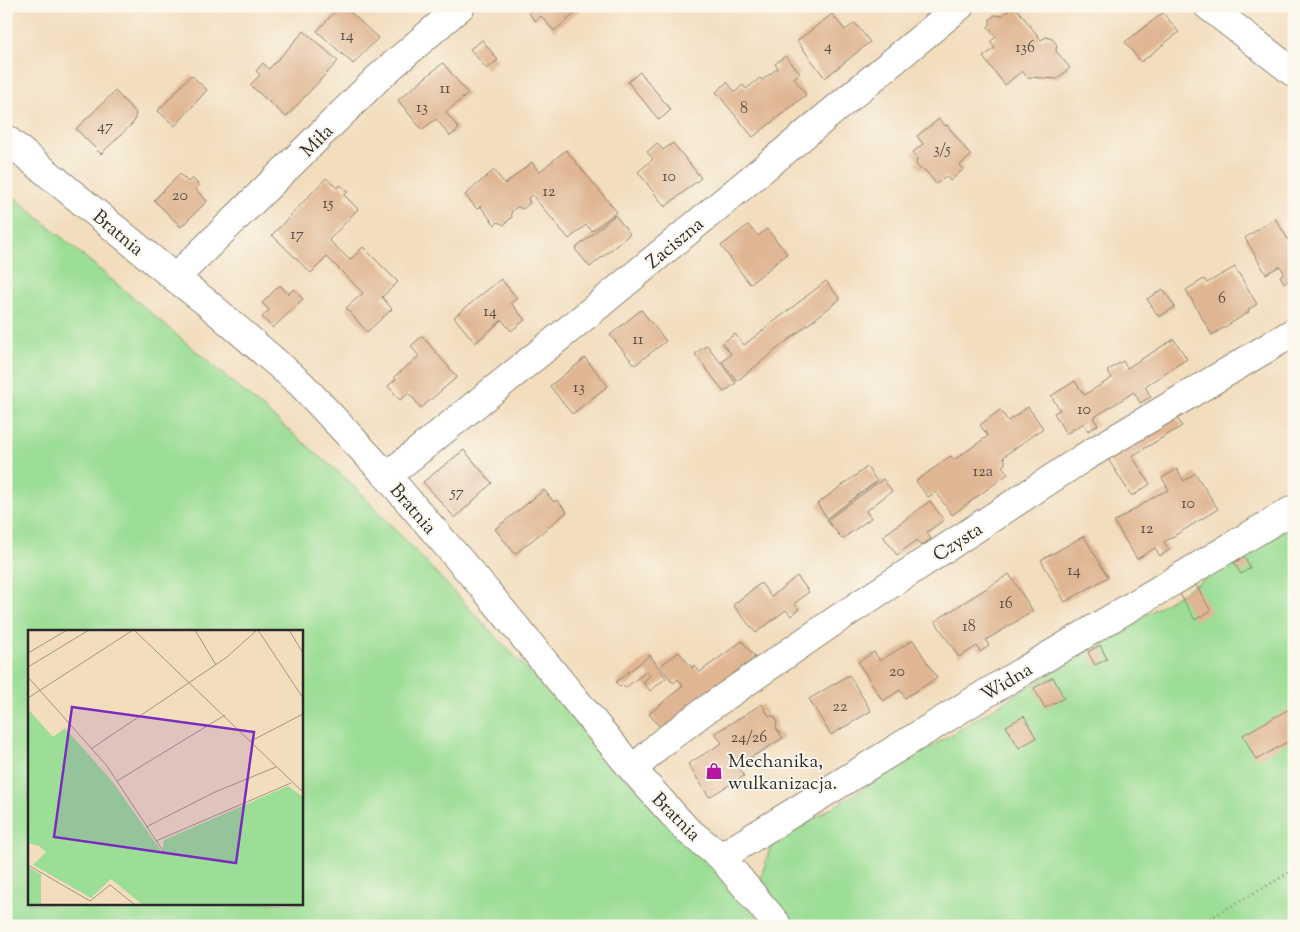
<svg xmlns="http://www.w3.org/2000/svg" width="1300" height="932" font-family="'Sorts Mill Goudy',serif">
<rect width="100%" height="100%" fill="#fbf7ec"/>
<filter id="ink" filterUnits="userSpaceOnUse"><feTurbulence type="fractalNoise" baseFrequency=".02" numOctaves="2"/><feDisplacementMap in="SourceGraphic" scale="10" xChannelSelector="R" yChannelSelector="G"/><feConvolveMatrix kernelMatrix="1 2 1 2 8 2 1 2 1" color-interpolation-filters="sRGB"/></filter>
<filter id="wash" filterUnits="userSpaceOnUse"><feTurbulence type="fractalNoise" baseFrequency=".0096" numOctaves="4" result="noise"/><feDisplacementMap in="SourceGraphic" scale="20" xChannelSelector="R" yChannelSelector="G"/><feGaussianBlur stdDeviation="1.12" result="paint"/><feColorMatrix in="noise" values="0 0 0 0 0 0 0 0 0 0 0 0 0 0 0 0 0 1.4 0 .05"/><feComposite in="paint" operator="in"/></filter>
<g filter="url(#wash)">
<rect width="100%" height="100%" fill="#f2ddbd"/>
<path fill="#9cde95" stroke="#648460" fill-rule="evenodd" d="M6,190l344,292 389,412 27,32h-760zM29,631h272v272h-272z
M1294,524v402h-521v-18l-12,-31 10,-32z"/>
<g id="blocks">
<path fill="#e0b692" d="M340,6h4l34,32 -25,26 -36,-33z
M533,6h51l-30,25 -13,-15 -6,5 -6,-8 6,-5z
M1011,9h6l24,31 5,-3 6,2 5,6 -1,6 14,17 -13,11 -30,-2 -5,-6 -17,14 -22,-28 12,-9 -5,-6 6,-5 -8,-10 2,-2v-6l5,-4 7,1z
M1163,13l16,19 -38,30 -16,-20z
M832,14l13,16 10,-7 15,19 -45,36 -28,-37z
M304,31l34,30 -52,56 -36,-32 10,-10 -4,-4 7,-8 6,6z
M482,40l16,20 -11,9 -17,-20z
M785,56l15,17 -6,5 12,17 -53,42 -37,-45 11,-10 8,10 8,-7 3,4 14,-11 2,2 16,-12 -3,-4z
M443,63l25,31 -22,18 13,17 -9,7 -14,-17 -14,11 -24,-30z
M640,72l31,38 -12,10 -31,-38z
M191,75l16,15 -32,36 -17,-15z
M115,91l21,22 -2,9 -33,32 -25,-25z
M939,119l6,7 2,-1 24,31 -11,9 4,4 -14,12 -4,-5 -10,8 -11,-14 -5,-1 -4,-5 1,-5 -5,-6 11,-9 -6,-8z
M657,143l6,7 10,-7 28,35 -36,29 -27,-35 15,-13 -6,-7z
M566,150l51,62 -25,19 -6,-6 -17,14 -37,-44 -4,3 2,5 -7,6 -6,-2 -6,5 1,5 -8,8 -6,-3 -3,3 -15,-19 -3,3 -12,-14 29,-25 11,14 27,-22 7,10z
M180,174l8,8 4,-4 7,7 -4,4 12,12 -26,26 -27,-27z
M326,178l11,10 3,-3 8,7 -4,3 14,14 -29,31 21,20 13,-13 35,35 -16,15 10,12 -25,23 -21,-24 17,-15 -36,-36 -16,16 -39,-38z
M615,215l15,19 -40,33 -15,-18z
M1275,218l19,31v41l-6,-9 -4,2 -4,-7 4,-3 -4,-7 -14,8 -21,-36z
M748,225l10,11 9,-7 20,25 -37,30 -29,-38z
M1235,267l22,37 -9,6 1,2 -37,23 -26,-45 18,-11 3,4z
M501,279l16,19 -6,5 14,17 -14,11 -9,-11 -27,23 -21,-26z
M826,281l14,18 -103,82 -15,-19 9,-8 -9,-11 13,-9 9,11z
M280,285l8,9 6,-5 9,10 -30,29 -11,-11 7,-7 -7,-7z
M1163,289l12,18 -16,10 -12,-18z
M641,310l25,31 -31,24 -25,-30z
M422,336l35,41 -36,31 -12,-15 -9,7 -12,-14 8,-7 -2,-2 25,-21 -8,-10z
M1174,339l13,20 -42,27 6,11 -11,6 -6,-11 -41,26 5,7 -10,6 -4,-8 -18,11 -12,-21 6,-3 -9,-14 24,-15 9,14 28,-17 -5,-7 16,-10 4,7z
M707,345l29,38 -12,9 -29,-38z
M585,358l23,28 -36,28 -22,-28z
M1028,407l15,21 -40,29 2,2v5l-3,2 6,8 -56,41 -16,-23 -8,5 -12,-16 35,-25 3,4 34,-24 -8,-11 20,-15 8,11z
M1172,410l10,16 -50,30 18,28 -16,11h-3l-23,-36z
M464,450l28,33 -37,35 -32,-36z
M867,467l10,14 -50,37 -10,-14z
M1177,469l7,12 11,-8 23,36 -54,33 5,8 -9,6 -5,-8 -18,11 -23,-37 43,-27 12,-5 -7,-12z
M883,479l9,12 -26,20 5,7 -29,21 -15,-19z
M544,490l10,12 3,-2 10,12 -52,42 -20,-25z
M930,501l14,19 -17,12 4,7 -10,7 -4,-6 -20,15 -14,-19z
M1294,527v15l-7,-12z
M1084,536l24,41 -43,25 -24,-42z
M1244,557l6,11 -9,6 -7,-11z
M1009,574l24,37 -47,29 3,6 -9,6 -3,-6 -18,11 -24,-36z
M797,576l12,16 -15,12 5,5 -8,7 -5,-6 -30,23 -23,-28 28,-22 10,14z
M1196,585l15,26 -16,9 -15,-26z
M913,640l24,38 -32,20 -5,-8 -17,11 -25,-39 16,-10 6,9z
M742,641l13,16 -14,12 4,5 -81,58 -15,-18 34,-28 -5,-7 -5,4 -13,-17 19,-14 13,16 2,-3 6,7z
M1100,645l7,14 -12,6 -7,-13z
M650,655l16,23 -16,13 -7,-9 7,-6 -4,-4 -21,16 -3,-3 -2,2 -4,-5z
M849,675l22,36 -40,24 -22,-36z
M1053,677l11,21 -19,10 -11,-20z
M762,704l6,11 7,2 2,4 -1,7 7,10 -46,28 7,10 -35,21 -21,-33 34,-21 -7,-10z
M1289,709l5,8v21l-38,22 -13,-25z
M1024,716l12,22 -17,10 -13,-22z"/>
</g>
</g>
<g filter="url(#ink)">
<use href="#blocks" fill-opacity="0" stroke="#8e8474" stroke-width="1"/>
<g fill="none" stroke-linecap="round" stroke-linejoin="round">
<g stroke="#8e8474" stroke-width="30">
<path id="street" d="M1208,6l86,67
M6,139l169,139 31,24 95,82 86,92 101,117 145,177 54,60 34,27 55,66
M175,278l204,-201 82,-71
M387,476l202,-163 371,-307
M633,770l25,-24 42,-32 139,-96 244,-160 211,-126
M721,857l264,-163 309,-185"/>
</g>
<path stroke="#8e8474" stroke-width="3" stroke-dasharray="1 4" stroke-linecap="butt" d="M1197,926l97,-56"/>
<use href="#street" stroke="#fff" stroke-width="28"/>
</g>
</g>
<defs>
<g id="shop-bare" transform="scale(1.35)"><path d="M-5-2.5h2.3a2.7 3.5 0 0 1 5.4 0H5L5.5 6h-11ZM-1.5-2.5h3a1.5 2.3 0 0 0-3 0Z" fill="#b5179e" stroke="#fbf7ec" stroke-width="2.5" paint-order="stroke"/></g>
</defs>
<g fill-rule="evenodd">
<use href="#shop-bare" x="714" y="771"/>
</g>
<g text-anchor="middle" stroke-width="4" stroke-linejoin="round" paint-order="stroke">
<g font-size="16" fill="#584e45">
<text x="347" y="40">14</text>
<text x="828" y="51">4</text>
<text x="1025" y="52">136</text>
<text x="445" y="93">11</text>
<text x="422" y="112">13</text>
<text x="744" y="113">8</text>
<text x="105" y="131">47</text>
<text x="942" y="154">3/5</text>
<text x="669" y="181">10</text>
<text x="549" y="196">12</text>
<text x="180" y="200">20</text>
<text x="328" y="208">15</text>
<text x="297" y="239">17</text>
<text x="1222" y="303">6</text>
<text x="490" y="316">14</text>
<text x="638" y="344">11</text>
<text x="579" y="392">13</text>
<text x="1084" y="414">10</text>
<text x="983" y="476">12a</text>
<text x="457" y="497">57</text>
<text x="1188" y="508">10</text>
<text x="1147" y="533">12</text>
<text x="1074" y="575">14</text>
<text x="1006" y="608">16</text>
<text x="969" y="631">18</text>
<text x="897" y="676">20</text>
<text x="840" y="711">22</text>
<text x="749" y="742">24/26</text>
</g>
<g font-size="19" fill="#2b2b2b" stroke="#fbf7ec">
<text transform="translate(316 140) rotate(-45)" y="7">Miła</text>
<text transform="translate(119 232) rotate(40)" y="7">Bratnia</text>
<text transform="translate(674 242) rotate(-40)" y="7">Zaciszna</text>
<text transform="translate(414 508) rotate(49)" y="7">Bratnia</text>
<text transform="translate(957 541) rotate(-33)" y="7">Czysta</text>
<text transform="translate(1006 681) rotate(-31)" y="7">Widna</text>
<text transform="translate(677 816) rotate(45)" y="7">Bratnia</text>
</g>
<g font-size="19" fill="#2b2b2b" stroke="#fbf7ec" text-anchor="start">
<text x="728" y="767">Mechanika,<tspan x="728" dy="22">wulkanizacja.</tspan></text>
</g>
</g>
<g transform="translate(28 630)">
<rect width="275" height="275" fill="#f2ddbd"/>
<path d="M0,79l25,28 12,-9 47,53 50,71 2,-12 124,-54 15,11v108h-160l-32,-26 -20,19 -58,-33 13,-13 -7,-6 -11,-3zM0,237l13,7v31h-13z" fill="#9cde95"/>
<path fill="none" stroke="#a29683" stroke-width="1" d="M106,0l169,162M167,0l21,35M230,0l45,68M261,0l14,23M0,23l39,-23M0,37l61,-37M0,47l79,89 56,85M0,68l105,-68M223,111l52,-27M63,119l136,-92 30,-27M89,151l108,-66M118,197l69,-35 61,-25M128,211l135,-58M0,235l62,36 20,-16 25,20"/>
<path fill="#7b2cbf" fill-opacity="0.15" stroke="#7b2cbf" stroke-width="2.5" d="M44,77l182,25 -18,131 -182,-26z"/>
<rect width="275" height="275" fill="none" stroke="#2b2b2b" stroke-width="2.5"/>
</g>
<rect width="1300" height="932" fill="none" stroke="#fbf7ec" stroke-width="25"/>
</svg>
